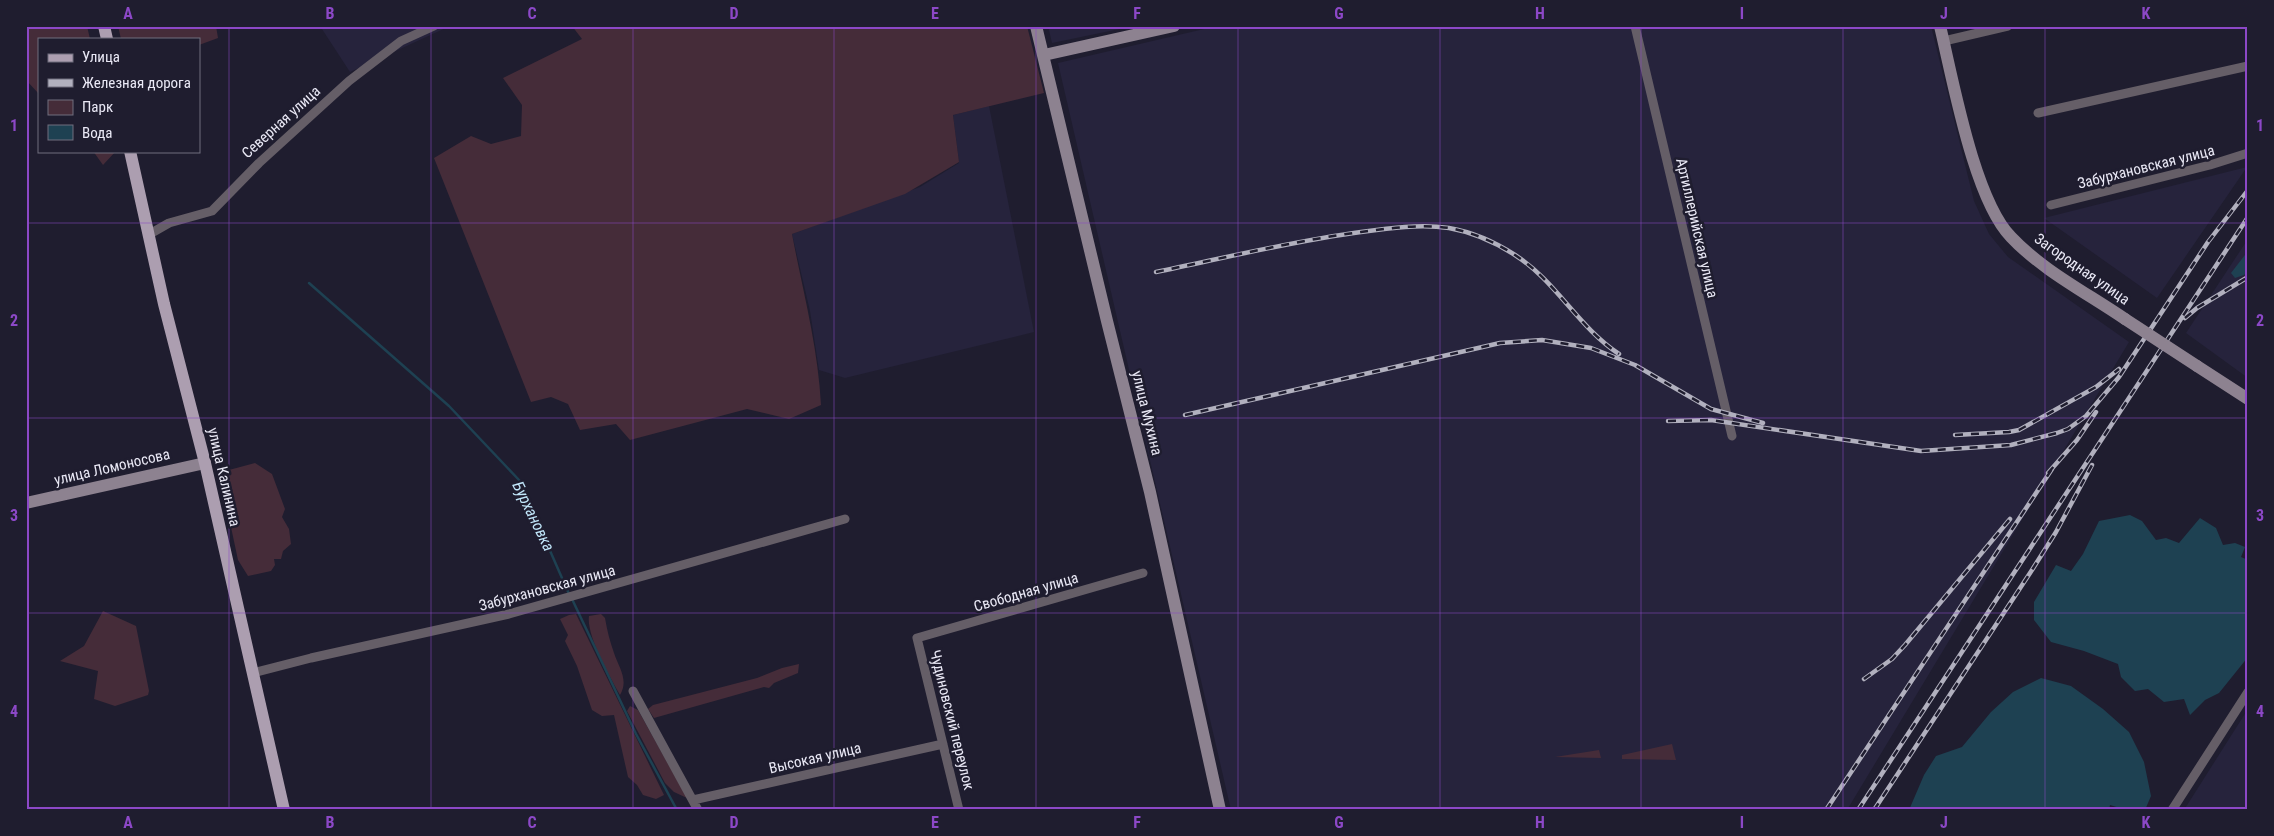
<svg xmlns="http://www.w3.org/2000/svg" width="2274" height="836" font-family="'Roboto Condensed',sans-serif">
<rect width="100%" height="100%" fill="#1f1d2f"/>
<path fill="#26233c" d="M320,26h130l-100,46z
M1048,26h86l-82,17z
M1217,26h714l43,175 15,33 19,23 121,85 -282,468h-616l-173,-747z
M989,106l45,226 -189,46 -26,-8 -9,-59 -18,-77 128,-47 39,-24 -6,-48z
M2247,167l-90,131 -113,-80z
M2248,239v139l-62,-45z
M2248,709v101h-64z"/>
<path fill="#452c39" d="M26,26h61l3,13h-51v55l-13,-14z
M118,26h98l2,12 -19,7v-6h-78z
M572,26h455l17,67 -91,22 6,47 -54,32 -113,40c11,58 26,113 29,171l-32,14 -42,-10 -117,31 -14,-16 -36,6 -12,-26 -17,-7 -20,5 -97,-244 37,-22 20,8 30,-8 1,-31 -19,-27 79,-39z
M93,151h23l-13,14z
M255,463l17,11 13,35 -3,8 7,12 2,15 -8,7 -2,8h-7l1,6 -4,6 -23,5 -10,-16 -13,-61 -3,-13 7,-16z
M103,611l33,15 13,65 -1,4 -33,11 -21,-7 4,-28 -38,-10 24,-15z
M576,614l88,181 -8,4 -13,-4 -6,-10 -9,-8 -14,-62 -12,1 -10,-6 -15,-44 -12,-25 3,-6 -8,-16 9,-4z
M601,614l4,4c2,12 5,24 9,35 5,15 15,27 6,42 -10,-18 -34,-60 -31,-79z
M799,664l-1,9 -24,10 -5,5 -5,-1 -110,31 -6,-9 5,-4 104,-27 25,-10z
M630,706l8,4 49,88 -13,-6 -9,-9 -38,-72z
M1672,744l4,16 -54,-1v-4z
M1599,750l2,8 -46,-1z"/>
<path fill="#1e4152" d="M2248,251v20l-4,4 -9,3 -4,-5z
M2130,515l12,6 14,19 10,-2 13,5 21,-25 16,10 7,17 12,-2 10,4 -4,10 7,3v97l-29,36 -14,7 -15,15 -6,-16 -20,3 -16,-13 -13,2 -14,-14 -3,-13 -34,-13 -33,-9 -17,-22v-18l22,-37 15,6 12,-17 16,-33z
M2041,678l30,8 32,23 26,23 15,30 7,34 -6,14h-19l-16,-5 -1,5h-200l15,-35 12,-19 26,-9 29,-35 22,-20z"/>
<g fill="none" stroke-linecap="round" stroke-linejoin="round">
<path stroke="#1e4152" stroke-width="2.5" d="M309,283l140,123 70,74 50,114
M572,599l64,135 41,76"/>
<path stroke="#655e67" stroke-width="9" d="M1635,26l97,410
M1944,41l64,-15
M2038,113l210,-47
M2051,205l159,-40 38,-12
M148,235l21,-12 43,-12 47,-48 90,-82 52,-40 33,-15
M253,673l58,-15 198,-44 336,-95
M633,691l65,119
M693,800l250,-56
M959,810l-42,-172 226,-65
M2172,810l76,-118"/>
<path stroke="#8d8290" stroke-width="12" d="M1036,26l71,295 43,171 70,318
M1940,26c13,54 34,173 71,211 31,33 76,56 114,82
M1044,55l130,-29
M2197,366l51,33
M26,503l179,-40"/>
<path stroke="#ac9eb0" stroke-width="12" d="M104,26l3,13
M130,151l34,153 41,159 79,347"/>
<g stroke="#b1b0be" stroke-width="4.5">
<path id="rail" d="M1156,272c68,-14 137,-31 205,-40 29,-4 59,-8 88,-4 23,4 46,14 66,27 41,26 63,72 104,99
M2185,318l12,-10 51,-31
M1185,415l315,-72 42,-3 49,8 44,17 76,44 52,14
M1668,421l43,-1 210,31 90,-6 46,-12 11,-4 18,-13 33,-39 89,-135 40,-52
M1955,435l54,-3 10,-2 77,-43 23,-18
M2048,473l29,-33 19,-28
M1864,679l28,-20 13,-14 105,-126
M1826,810l226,-341
M1858,810l390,-593
M1874,810l158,-240 24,-38 36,-67"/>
</g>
<use href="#rail" stroke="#1f1d2f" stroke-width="2.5" stroke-dasharray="8" stroke-linecap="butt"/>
<path stroke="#8d8290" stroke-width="12" d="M2125,319l72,47"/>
</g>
<path fill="none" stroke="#8c48c7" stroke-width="1" stroke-opacity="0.55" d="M229,26v784M431,26v784M633,26v784M834,26v784M1036,26v784M1238,26v784M1440,26v784M1641,26v784M1843,26v784M2045,26v784M26,223h2222M26,418h2222M26,613h2222"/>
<g text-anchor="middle" stroke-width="5" stroke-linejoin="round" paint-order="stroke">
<g font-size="15" fill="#eae9f6" stroke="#1f1d2f">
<text transform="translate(281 122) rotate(-42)" y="5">Северная улица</text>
<text transform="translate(2146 167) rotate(-14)" y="5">Забурхановская улица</text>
<text transform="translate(1697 228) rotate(77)" y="5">Артиллерийская улица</text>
<text transform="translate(2082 269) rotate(35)" y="5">Загородная улица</text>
<text transform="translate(1147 413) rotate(76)" y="5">улица Мухина</text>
<text transform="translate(112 467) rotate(-13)" y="5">улица Ломоносова</text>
<text transform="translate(224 477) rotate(77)" y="5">улица Калинина</text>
<text transform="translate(547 588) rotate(-15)" y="5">Забурхановская улица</text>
<text transform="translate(1026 592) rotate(-16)" y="5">Свободная улица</text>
<text transform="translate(952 720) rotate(76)" y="5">Чудиновский переулок</text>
<text transform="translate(815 758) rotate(-13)" y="5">Высокая улица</text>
</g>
<g font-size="16" font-style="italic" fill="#c1e6fa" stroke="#1f1d2f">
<text transform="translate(534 516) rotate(64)" y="6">Бурхановка</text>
</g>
</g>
<rect width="2274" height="836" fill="none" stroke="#1f1d2f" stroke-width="55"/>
<rect x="38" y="38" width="162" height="115" fill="#1f1d2f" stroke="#706f7f"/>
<rect x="48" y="54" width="25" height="8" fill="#ac9eb0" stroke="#706f7f"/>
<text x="82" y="62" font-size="15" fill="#eae9f6">Улица</text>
<rect x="48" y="79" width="25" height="8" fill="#b1b0be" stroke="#706f7f"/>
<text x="82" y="88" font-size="15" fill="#eae9f6">Железная дорога</text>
<rect x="48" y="100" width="25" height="15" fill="#452c39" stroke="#706f7f"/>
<text x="82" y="112" font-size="15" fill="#eae9f6">Парк</text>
<rect x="48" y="125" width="25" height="15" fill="#1e4152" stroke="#706f7f"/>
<text x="82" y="138" font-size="15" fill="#eae9f6">Вода</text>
<rect x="28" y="28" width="2218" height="780" fill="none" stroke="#8c48c7" stroke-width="2"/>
<g font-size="16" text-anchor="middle" font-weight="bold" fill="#8c48c7">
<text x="128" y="19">A</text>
<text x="330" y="19">B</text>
<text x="532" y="19">C</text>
<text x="734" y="19">D</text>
<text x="935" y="19">E</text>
<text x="1137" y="19">F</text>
<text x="1339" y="19">G</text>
<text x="1540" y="19">H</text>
<text x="1742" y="19">I</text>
<text x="1944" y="19">J</text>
<text x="2146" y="19">K</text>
<text x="14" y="131">1</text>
<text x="2260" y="131">1</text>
<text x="14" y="326">2</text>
<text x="2260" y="326">2</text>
<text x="14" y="521">3</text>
<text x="2260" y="521">3</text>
<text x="14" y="717">4</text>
<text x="2260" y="717">4</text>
<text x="128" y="828">A</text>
<text x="330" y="828">B</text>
<text x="532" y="828">C</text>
<text x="734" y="828">D</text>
<text x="935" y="828">E</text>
<text x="1137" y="828">F</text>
<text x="1339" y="828">G</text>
<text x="1540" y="828">H</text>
<text x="1742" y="828">I</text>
<text x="1944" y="828">J</text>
<text x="2146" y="828">K</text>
</g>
</svg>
